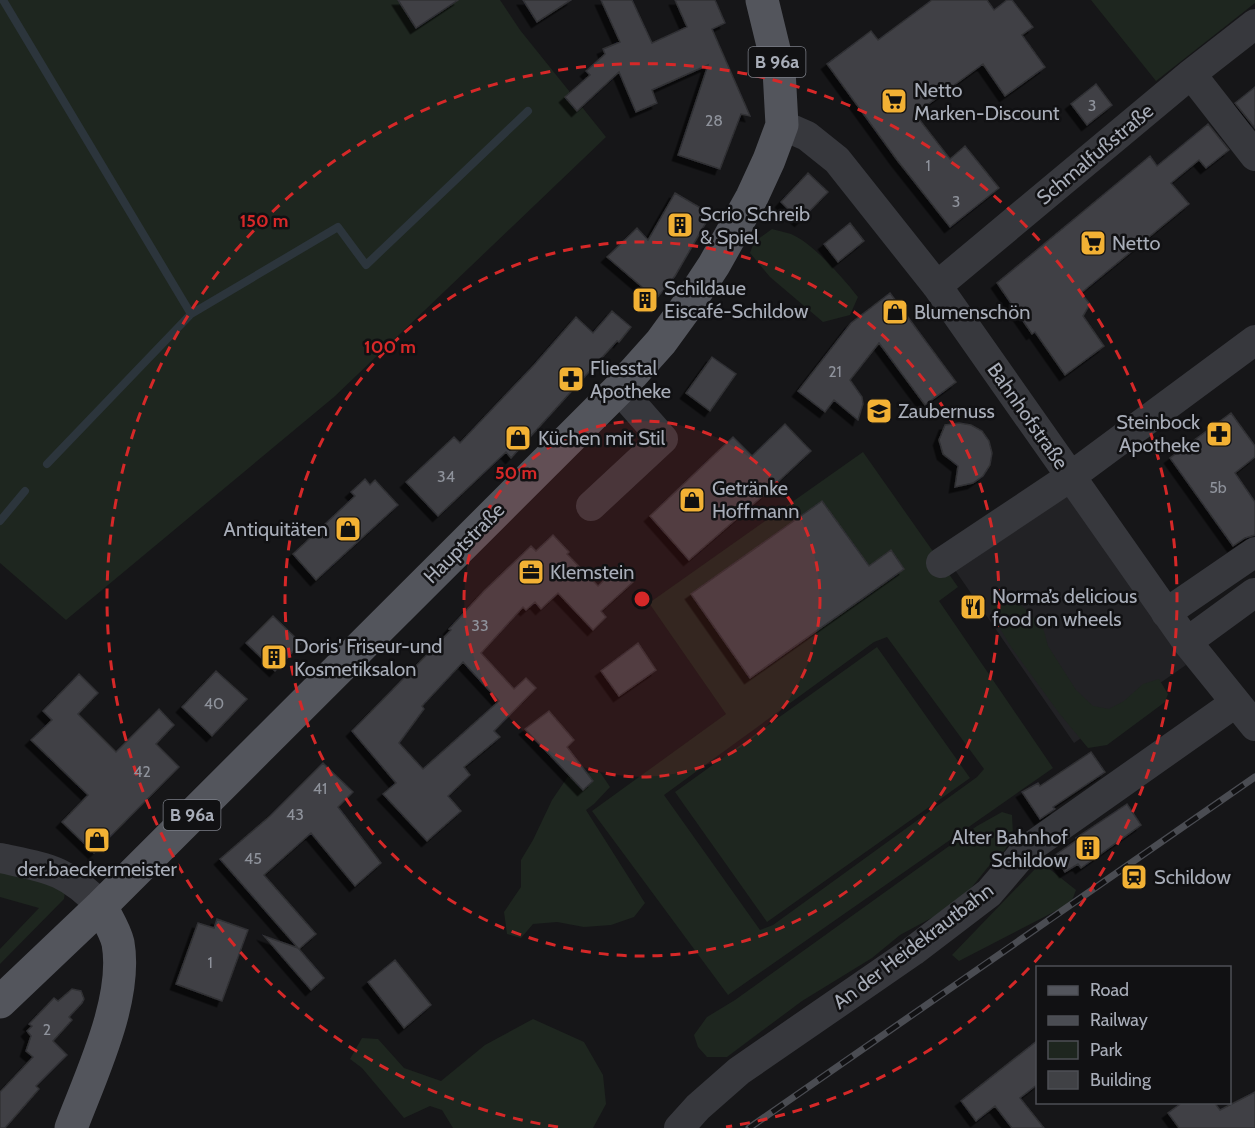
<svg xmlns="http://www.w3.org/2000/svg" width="1255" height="1128" font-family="Cabin,sans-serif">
<defs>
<filter id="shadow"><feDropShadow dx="-5.5" dy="5.5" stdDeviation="0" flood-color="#0009"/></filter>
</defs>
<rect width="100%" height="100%" fill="#161618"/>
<path fill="#222225" d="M1068,493l118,172 -112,78 -119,-173z"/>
<path fill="#1e261f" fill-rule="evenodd" d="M0,0h500l20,30 86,107 -272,260 -268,223 -66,-57z
M1091,0h164v3l-99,78z
M772,229c6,2 13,3 19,5 22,9 52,44 67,63l-8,18 -27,7 -53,-45 -20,-24 4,-11z
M863,452l95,135 -19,14 114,167 -325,227 -136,-184 134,-97 -77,-111zM887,637l97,132 -7,8 -204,148 -13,5 -96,-135 210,-153z
M1001,589l29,24 14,18 4,15 28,44 17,16 16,3 15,-8 19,-17 16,-5 9,15 -3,8 -58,43 -19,3 -29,-35 -48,-66 -19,-32 -2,-19z
M877,647l93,131 -203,144 -92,-130z
M600,772l10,15 -16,17 -8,6 59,93 -11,14 -23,8 -27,2 -27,-5 -24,2 -12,14 -14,-4 -3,-22 17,-25v-27l12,-20 19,-40 17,-25z
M1002,812l10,3 1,20 -8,15 -17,17 -20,25 -20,17 -48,26 -28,23 -70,43 -75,56h-20l-9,-10 -4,-12 13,-18 28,-17 242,-174z
M1047,867l29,23 -5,13 -112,58 -7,-6 83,-86z
M0,871l53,12 12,9 -1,7 -64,65v-15l39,-41 -39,-11z
M533,1019l51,23 19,33 3,29 -13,24h-140l-11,-18 -12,-4 -26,12 -42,-50 -12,-9 12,-21 16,1 26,29 37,13 44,-36z"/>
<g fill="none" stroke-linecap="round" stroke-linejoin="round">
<path stroke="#2c353c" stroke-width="8" d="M3,0l188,314 147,-87 28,38 162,-154
M47,464l144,-150
M0,521l25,-30"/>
</g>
<path fill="#404145" stroke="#303034" stroke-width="1.5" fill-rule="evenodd" filter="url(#shadow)" d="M398,0h60l-42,28z
M523,0h48l-34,22z
M601,0h31l20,43 35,-16 -12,-27h40l10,23 -13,6 38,87 -9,-2 -21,55 -42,-14 30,-90 -56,25 5,13 -21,9 -17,-40 -42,39 -12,-14 25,-22 -4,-4 19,-17 -2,-5 17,-7z
M932,0h55l7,10 13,-10h5l21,27 -11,8 23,32 -40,29 -22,-32 -68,50 35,45 15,-13 34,42 -49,39 -53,-67 -70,-96 44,-33 7,9z
M1096,84l16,21 -25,20 -16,-21z
M1255,87v41l-20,-25z
M1208,124l21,26 -23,18 -7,-8 -28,23 18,21 -108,89 9,11 -7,12 21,30 -39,29 -30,-43 -3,2 -35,-51 153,-127 7,10z
M808,173l20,19 -28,29 -19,-19z
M675,193l36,21 -36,62 -19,23 -49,-42 30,-29 11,12z
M850,223l14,18 -26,21 -14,-18z
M890,293l66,89 -31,23 -46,-62 -29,37 12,17 1,7 -5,16 -24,-20 -9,12 -27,-21 53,-68z
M612,311l19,16 -12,15 -2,-1 -106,117 -5,-6 -68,64 -32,-34 48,-45 6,6 74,-78 42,-48 17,16z
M712,357l24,17 -26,37 -24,-18z
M1231,413l24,33v11l-20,16 20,29v33l-10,3 -12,8 -63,-88z
M959,423l12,2 11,6 7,10 3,12 -2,12 -7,11 -10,7 -18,4 3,-21 -15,-12 -4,-14 6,-15z
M785,424l26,27 -46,43 -76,66 -39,-44 83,-79 19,19z
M365,479l5,6 5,-5 23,25 -82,75 -23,-26 62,-58 -4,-4z
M822,501l47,65 22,-16 13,19 -154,109 -59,-84z
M553,535l16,17 -2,2 31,32 20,-19 15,15 -32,29 5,6 -13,13 -35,-37 -17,16 -6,-7 -9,8 -3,-3 -42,46 33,36 12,-11 10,10 -42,43 6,6 -36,30 6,8 -22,21 13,15 -34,30 -44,-47 13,-11 -44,-52 99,-101 -2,-1 35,-38 47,-45 5,5zM463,662l36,39 -76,68 -24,-26 25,-34 -2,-3z
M273,616l28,27 -26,28 -29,-28z
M638,643l18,27 -37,26 -18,-25z
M216,671l31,28 -35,37 -30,-29z
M79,674l19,19 -20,21 38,38 43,-43 15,16 -18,19 23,23 -85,86 -32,-31 26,-27 -57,-55 21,-20 -9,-9z
M549,711l25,29 -7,7 26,34 -10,9 -58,-61z
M1091,752l14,20 -52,35 2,2 -15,10 -18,-27 16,-9 2,3z
M323,763l30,29 -15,15 43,56 -26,23 -44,-53 -47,42 52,59 -17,15 25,29 -13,12 -47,-54 34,12 -78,-89 50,-43z
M1127,804l14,21 -60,43 -3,-4 -13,8 -11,-16 23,-16 -1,-2z
M217,919l31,11 -26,71 -46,-17 22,-61 16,5z
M395,960l36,45 -27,23 -36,-46z
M72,989l9,2 3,8 -2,4 -13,14 3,3 -19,21 14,14 -31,31 3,3 -34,39h-5v-36l33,-35 -7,-6 5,-15 -4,-5 5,-5 -3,-2 25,-26 4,3z
M1038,1040v44l-18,14 24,30h-32l-17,-22 -19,15 -15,-20z
M1255,1092v36h-76l-11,-15 15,-11h31l6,8z"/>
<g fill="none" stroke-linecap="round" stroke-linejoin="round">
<path stroke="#37383d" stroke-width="30" d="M1191,74l64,82
M782,125l25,11 30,24 100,126 250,356 68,84
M937,286l254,-212 64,-50
M591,506l72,-67 -44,-50
M941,563l129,-86 185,-137
M1166,613l89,-61
M1187,642l67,-49
M0,858c47,10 66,11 101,48
M679,1128l19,-21 41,-36 174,-120 76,-58 36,-42 210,-148"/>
<path stroke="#53555c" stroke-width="33" d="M0,1002l101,-96 484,-483 34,-34 42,-47 24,-33 29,-44 38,-68 17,-37 13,-35 -3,-55 -17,-70
M71,1128c20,-53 57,-129 47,-185 -3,-13 -12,-26 -17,-37"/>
<g stroke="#4a4c52" stroke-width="7">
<path id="rail" d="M749,1128l506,-351"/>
</g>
<use href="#rail" stroke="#111113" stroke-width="4.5" stroke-dasharray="14" stroke-linecap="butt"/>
</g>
<circle cx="642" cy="599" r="178" fill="#d62828" fill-opacity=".12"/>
<g fill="none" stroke="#d62828" stroke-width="3" stroke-dasharray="10 8">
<circle cx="642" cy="599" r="178"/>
<circle cx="642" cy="599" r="357"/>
<path d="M558 1127A535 535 0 1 1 726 1127"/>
</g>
<defs>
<g id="supermarket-square" transform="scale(1.35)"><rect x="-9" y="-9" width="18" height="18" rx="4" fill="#f2b134" stroke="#111113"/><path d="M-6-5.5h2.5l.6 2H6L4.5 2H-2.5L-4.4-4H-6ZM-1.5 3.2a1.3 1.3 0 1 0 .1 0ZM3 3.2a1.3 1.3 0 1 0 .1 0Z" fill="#111"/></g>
<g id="building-square" transform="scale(1.35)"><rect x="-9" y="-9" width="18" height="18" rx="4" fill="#f2b134" stroke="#111113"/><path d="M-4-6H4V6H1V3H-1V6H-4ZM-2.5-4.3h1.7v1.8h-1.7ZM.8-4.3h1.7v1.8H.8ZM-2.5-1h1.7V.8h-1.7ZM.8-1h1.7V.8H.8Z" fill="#111"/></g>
<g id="shop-square" transform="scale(1.35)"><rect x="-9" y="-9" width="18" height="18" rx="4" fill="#f2b134" stroke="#111113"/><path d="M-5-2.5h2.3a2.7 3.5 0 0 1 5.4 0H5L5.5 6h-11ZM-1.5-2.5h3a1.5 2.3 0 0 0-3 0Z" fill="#111"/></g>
<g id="pharmacy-square" transform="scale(1.35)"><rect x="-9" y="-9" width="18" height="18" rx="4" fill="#f2b134" stroke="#111113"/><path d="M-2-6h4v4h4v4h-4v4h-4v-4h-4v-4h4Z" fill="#111"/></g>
<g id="school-square" transform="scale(1.35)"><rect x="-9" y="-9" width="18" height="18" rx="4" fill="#f2b134" stroke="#111113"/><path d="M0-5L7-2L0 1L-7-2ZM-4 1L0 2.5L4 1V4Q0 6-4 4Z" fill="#111"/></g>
<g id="office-square" transform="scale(1.35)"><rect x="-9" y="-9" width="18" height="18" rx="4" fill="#f2b134" stroke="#111113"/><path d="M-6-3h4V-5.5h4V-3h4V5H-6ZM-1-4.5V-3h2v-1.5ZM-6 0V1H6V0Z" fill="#111"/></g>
<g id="restaurant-square" transform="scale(1.35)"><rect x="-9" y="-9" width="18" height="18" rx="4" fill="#f2b134" stroke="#111113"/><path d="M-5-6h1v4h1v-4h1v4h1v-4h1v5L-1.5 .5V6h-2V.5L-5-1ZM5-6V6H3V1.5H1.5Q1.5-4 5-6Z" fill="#111"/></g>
<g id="station-square" transform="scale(1.35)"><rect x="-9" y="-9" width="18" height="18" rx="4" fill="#f2b134" stroke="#111113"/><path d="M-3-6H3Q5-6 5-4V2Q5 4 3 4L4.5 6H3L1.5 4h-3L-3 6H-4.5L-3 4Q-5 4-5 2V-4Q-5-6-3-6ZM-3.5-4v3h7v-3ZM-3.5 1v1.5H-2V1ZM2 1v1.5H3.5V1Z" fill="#111"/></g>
</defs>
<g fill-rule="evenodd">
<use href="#supermarket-square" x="894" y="101"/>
<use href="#building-square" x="680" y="225"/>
<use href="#supermarket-square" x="1093" y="243"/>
<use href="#building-square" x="645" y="300"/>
<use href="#shop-square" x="895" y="312"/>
<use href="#pharmacy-square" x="571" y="379"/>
<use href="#school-square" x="879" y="411"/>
<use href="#pharmacy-square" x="1219" y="434"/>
<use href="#shop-square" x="518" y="438"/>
<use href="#shop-square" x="692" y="500"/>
<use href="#shop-square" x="348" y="529"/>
<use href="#office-square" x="531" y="572"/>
<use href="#restaurant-square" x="973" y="607"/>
<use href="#building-square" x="274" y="657"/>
<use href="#shop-square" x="97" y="840"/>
<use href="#building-square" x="1088" y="848"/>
<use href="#station-square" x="1134" y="877"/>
</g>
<g text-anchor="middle" stroke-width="5" stroke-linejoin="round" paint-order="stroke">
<g font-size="16" fill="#8e929b">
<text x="1092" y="111">3</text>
<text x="714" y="126">28</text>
<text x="928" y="171">1</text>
<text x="956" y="207">3</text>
<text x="835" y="377">21</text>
<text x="446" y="482">34</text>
<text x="1218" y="493">5b</text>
<text x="480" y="631">33</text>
<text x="214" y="709">40</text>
<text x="142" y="777">42</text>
<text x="320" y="794">41</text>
<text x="295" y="820">43</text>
<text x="253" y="864">45</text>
<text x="210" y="968">1</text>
<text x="47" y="1035">2</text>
</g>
<g fill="#111113" stroke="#7b7e86" stroke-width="1.5">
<rect x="748.5" y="47" width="57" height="30" rx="4.5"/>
<rect x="163.5" y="800" width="57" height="30" rx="4.5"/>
</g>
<g font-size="18" font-weight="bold" fill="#a8adb8">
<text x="777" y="68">B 96a</text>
<text x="192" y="821">B 96a</text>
</g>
<g font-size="20" fill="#a8adb8" stroke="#111113" text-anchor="start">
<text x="914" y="97">Netto<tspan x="914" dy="23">Marken-Discount</tspan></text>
<text x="700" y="221">Scrio Schreib<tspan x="700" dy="23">&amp; Spiel</tspan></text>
<text x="1112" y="250">Netto</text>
<text x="664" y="295">Schildaue<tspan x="664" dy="23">Eiscafé-Schildow</tspan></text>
<text x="914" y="319">Blumenschön</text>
<text x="590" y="375">Fliesstal<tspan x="590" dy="23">Apotheke</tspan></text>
<text x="898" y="418">Zaubernuss</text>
<text x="1200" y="429" text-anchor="end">Steinbock<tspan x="1200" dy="23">Apotheke</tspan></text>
<text x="538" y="445">Küchen mit Stil</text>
<text x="712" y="495">Getränke<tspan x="712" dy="23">Hoffmann</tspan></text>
<text x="328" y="536" text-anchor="end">Antiquitäten</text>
<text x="550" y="579">Klemstein</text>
<text x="992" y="603">Norma’s delicious<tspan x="992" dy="23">food on wheels</tspan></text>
<text x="294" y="653">Doris' Friseur-und<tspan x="294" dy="23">Kosmetiksalon</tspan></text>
<text x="1068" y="844" text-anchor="end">Alter Bahnhof<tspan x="1068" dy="23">Schildow</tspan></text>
<text x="97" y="876" text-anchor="middle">der.baeckermeister</text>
<text x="1154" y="884">Schildow</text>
</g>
<g font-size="20" fill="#a8adb8" stroke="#111113">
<text transform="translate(1095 154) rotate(-40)" y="7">Schmalfußstraße</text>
<text transform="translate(1028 416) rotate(55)" y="7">Bahnhofstraße</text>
<text transform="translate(464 543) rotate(-45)" y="7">Hauptstraße</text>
<text transform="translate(913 946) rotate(-37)" y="7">An der Heidekrautbahn</text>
</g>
</g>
<circle cx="642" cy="599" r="9" fill="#d62828" stroke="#111113" stroke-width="3"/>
<g font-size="18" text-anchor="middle" font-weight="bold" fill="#d62828" stroke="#111113" stroke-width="5" stroke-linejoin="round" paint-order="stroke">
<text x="264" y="227">150 m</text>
<text x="390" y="353">100 m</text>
<text x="516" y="479">50 m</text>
</g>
<rect x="1036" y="966" width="195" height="138" fill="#111113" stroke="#4d4f55" stroke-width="1.5"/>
<rect x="1048" y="986" width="30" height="9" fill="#53555c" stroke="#4d4f55" stroke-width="1.5"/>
<text x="1090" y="996" font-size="18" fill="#a8adb8">Road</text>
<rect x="1048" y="1016" width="30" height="9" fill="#4a4c52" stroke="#4d4f55" stroke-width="1.5"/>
<text x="1090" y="1026" font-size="18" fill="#a8adb8">Railway</text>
<rect x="1048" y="1041" width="30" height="18" fill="#1e261f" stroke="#4d4f55" stroke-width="1.5"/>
<text x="1090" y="1056" font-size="18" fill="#a8adb8">Park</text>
<rect x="1048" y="1071" width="30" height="18" fill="#404145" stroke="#4d4f55" stroke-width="1.5"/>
<text x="1090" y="1086" font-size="18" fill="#a8adb8">Building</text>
</svg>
